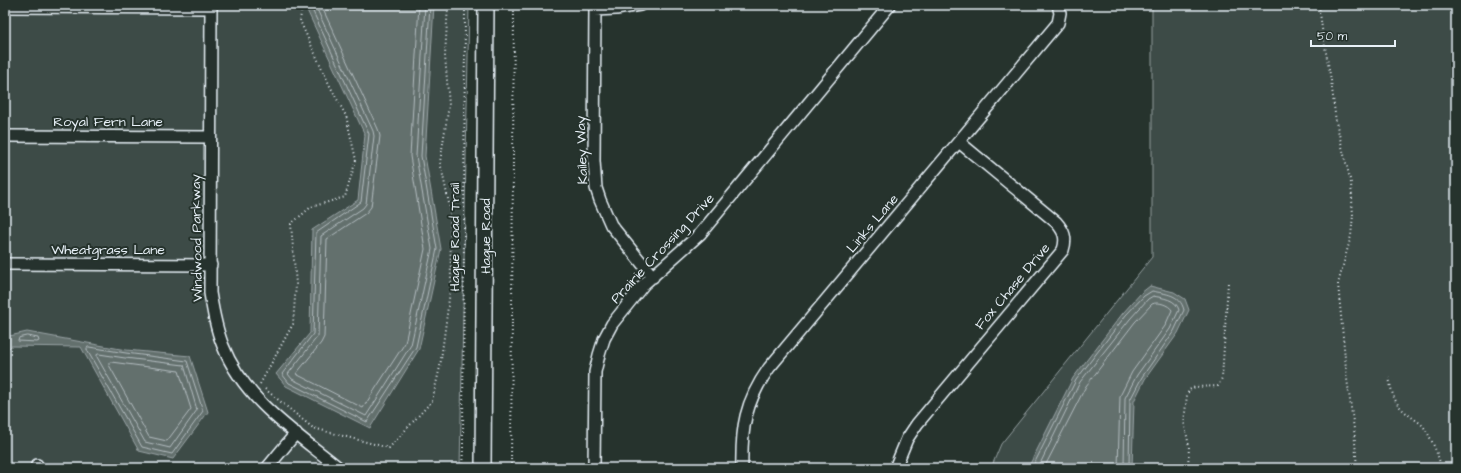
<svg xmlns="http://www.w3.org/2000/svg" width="1461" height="473" font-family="'Architects Daughter',sans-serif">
<rect width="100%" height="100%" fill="#26332d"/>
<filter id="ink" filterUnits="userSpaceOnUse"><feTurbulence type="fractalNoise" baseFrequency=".025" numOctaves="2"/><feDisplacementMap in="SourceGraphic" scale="8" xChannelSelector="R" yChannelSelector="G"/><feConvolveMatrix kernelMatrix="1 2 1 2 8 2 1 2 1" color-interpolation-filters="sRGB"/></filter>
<g filter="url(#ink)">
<path fill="#3e4b47" stroke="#939ea0" d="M5,5h464l-9,463h-455z
M1152,5h304v463h-465l10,-24 151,-187z"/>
<path fill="#636f6d" stroke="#98a3a5" d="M307,5h127l-9,151 16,93 -22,100 -49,79 -84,-42 -10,-12 34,-41 2,-103 46,-30 7,-65 -59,-127z
M1150,286l24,6 11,7 4,11 -11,23 -33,46 -11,22 -2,67h-104l45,-90 50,-65 18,-20z
M27,332l99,18 64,6 18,56 -35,47 -34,-8 -58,-104 -70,-1 -6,6v-15z"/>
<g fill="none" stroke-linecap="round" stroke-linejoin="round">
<path stroke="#b3bdc0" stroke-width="1" d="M310,5l59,129 -8,68 -45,31 -3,101 -31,40 7,9 78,39 49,-75 21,-98 -16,-93 9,-151
M315,5l58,126 1,5 -8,68 -3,4 -42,28 -3,100 -30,38 4,5 74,37 45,-71 21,-96 -16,-93 9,-151
M321,5l57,124 2,7 -9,71 -5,6 -39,26 -3,98 -3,6 -25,31 67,34 42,-65 20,-94 -15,-93 9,-151
M27,336l11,2 1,3 -2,1 -19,-1 1,-3z
M89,347l37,6 61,8 16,50 -31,43 -30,-7 -55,-97v-2z
M99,354l26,4 59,7 13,45 -27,38 -25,-6 -48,-85v-2z
M111,362l68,9 12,38 -24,32 -18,-4 -40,-72v-2z
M1032,468l44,-88 50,-65 18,-19 8,-5c14,3 28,3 32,19l-10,21 -32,46 -12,23 -1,68
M1038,468l42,-86 50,-63 18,-20 5,-3c10,2 23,3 26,14l-9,19 -33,46 -12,23 -1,70
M1044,468l42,-82 49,-64 17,-18c6,-3 17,1 20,6l-7,16 -33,46 -12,24 -2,72"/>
<g stroke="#e8f1f8" stroke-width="14">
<path id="street" d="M211,5l-1,288c3,18 6,36 13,53 21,54 73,87 116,122
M595,5l-1,156 2,27 4,12 11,25 42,52
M5,7l206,1
M595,10l21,-1 24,-4
M5,136l205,1
M5,264l206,1
M36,468l1,-3
M267,468l29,-35
M594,468l1,-96 4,-17 5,-16 8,-15 32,-40 56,-50 190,-229
M742,468c-1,-40 3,-66 27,-100l289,-345 2,-10 -2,-8
M895,468l12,-29 10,-15 146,-174c4,-12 1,-19 -7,-28l-97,-80"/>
</g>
<g stroke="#e8f1f8" stroke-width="18">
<path id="secondary" d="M483,468l3,-463"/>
</g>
<path stroke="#e8f1f8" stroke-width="2" stroke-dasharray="1 3" stroke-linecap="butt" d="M1319,5l4,31 8,44 5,42 15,61 2,32 -2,21 -13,48 9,95 7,50 3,39
M1389,377c3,19 6,28 21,39 4,3 9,6 13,10 6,7 17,32 18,42
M260,384l33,-60 3,-40 -5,-60 20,-17 34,-10 11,-37 -10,-44 -16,-30 -30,-65 2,-16
M265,389l48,39 76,20 43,-47 8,-34 11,-83 -1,-76 -10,-46 9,-57 -4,-49 3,-51
M462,468l1,-19 2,-444
M511,468l3,-463
M1188,468l1,-22 -5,-24 3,-27 2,-5 6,-3 23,-1 4,-8 6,-96"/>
<use href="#street" stroke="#26332d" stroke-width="11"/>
<use href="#secondary" stroke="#26332d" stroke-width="15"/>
</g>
</g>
<g text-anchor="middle" stroke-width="4" stroke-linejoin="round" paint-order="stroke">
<g font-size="14" fill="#e8f1f8" stroke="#26332d">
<text x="108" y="126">Royal Fern Lane</text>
<text transform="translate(581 150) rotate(-92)" y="5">Kailey Way</text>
<text transform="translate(872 223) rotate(-50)" y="5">Links Lane</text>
<text transform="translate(485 236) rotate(-90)" y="5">Hague Road</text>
<text transform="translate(454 237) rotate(-90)" y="5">Hague Road Trail</text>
<text transform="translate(196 238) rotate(-91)" y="5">Windwood Parkway</text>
<text transform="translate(662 248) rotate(-47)" y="5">Prairie Crossing Drive</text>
<text x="108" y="254">Wheatgrass Lane</text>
<text transform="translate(1012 286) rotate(-50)" y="5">Fox Chase Drive</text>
</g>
</g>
<rect width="1461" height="473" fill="none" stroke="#26332d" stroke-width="20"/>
<rect x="10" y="10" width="1441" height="453" fill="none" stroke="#e8f1f8" stroke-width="1.5" filter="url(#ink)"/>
<path d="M1311 40v6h84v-6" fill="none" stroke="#e8f1f8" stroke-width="2"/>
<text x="1317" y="40" font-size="12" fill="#e8f1f8" stroke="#26332d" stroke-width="3" paint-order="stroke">50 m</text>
</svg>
